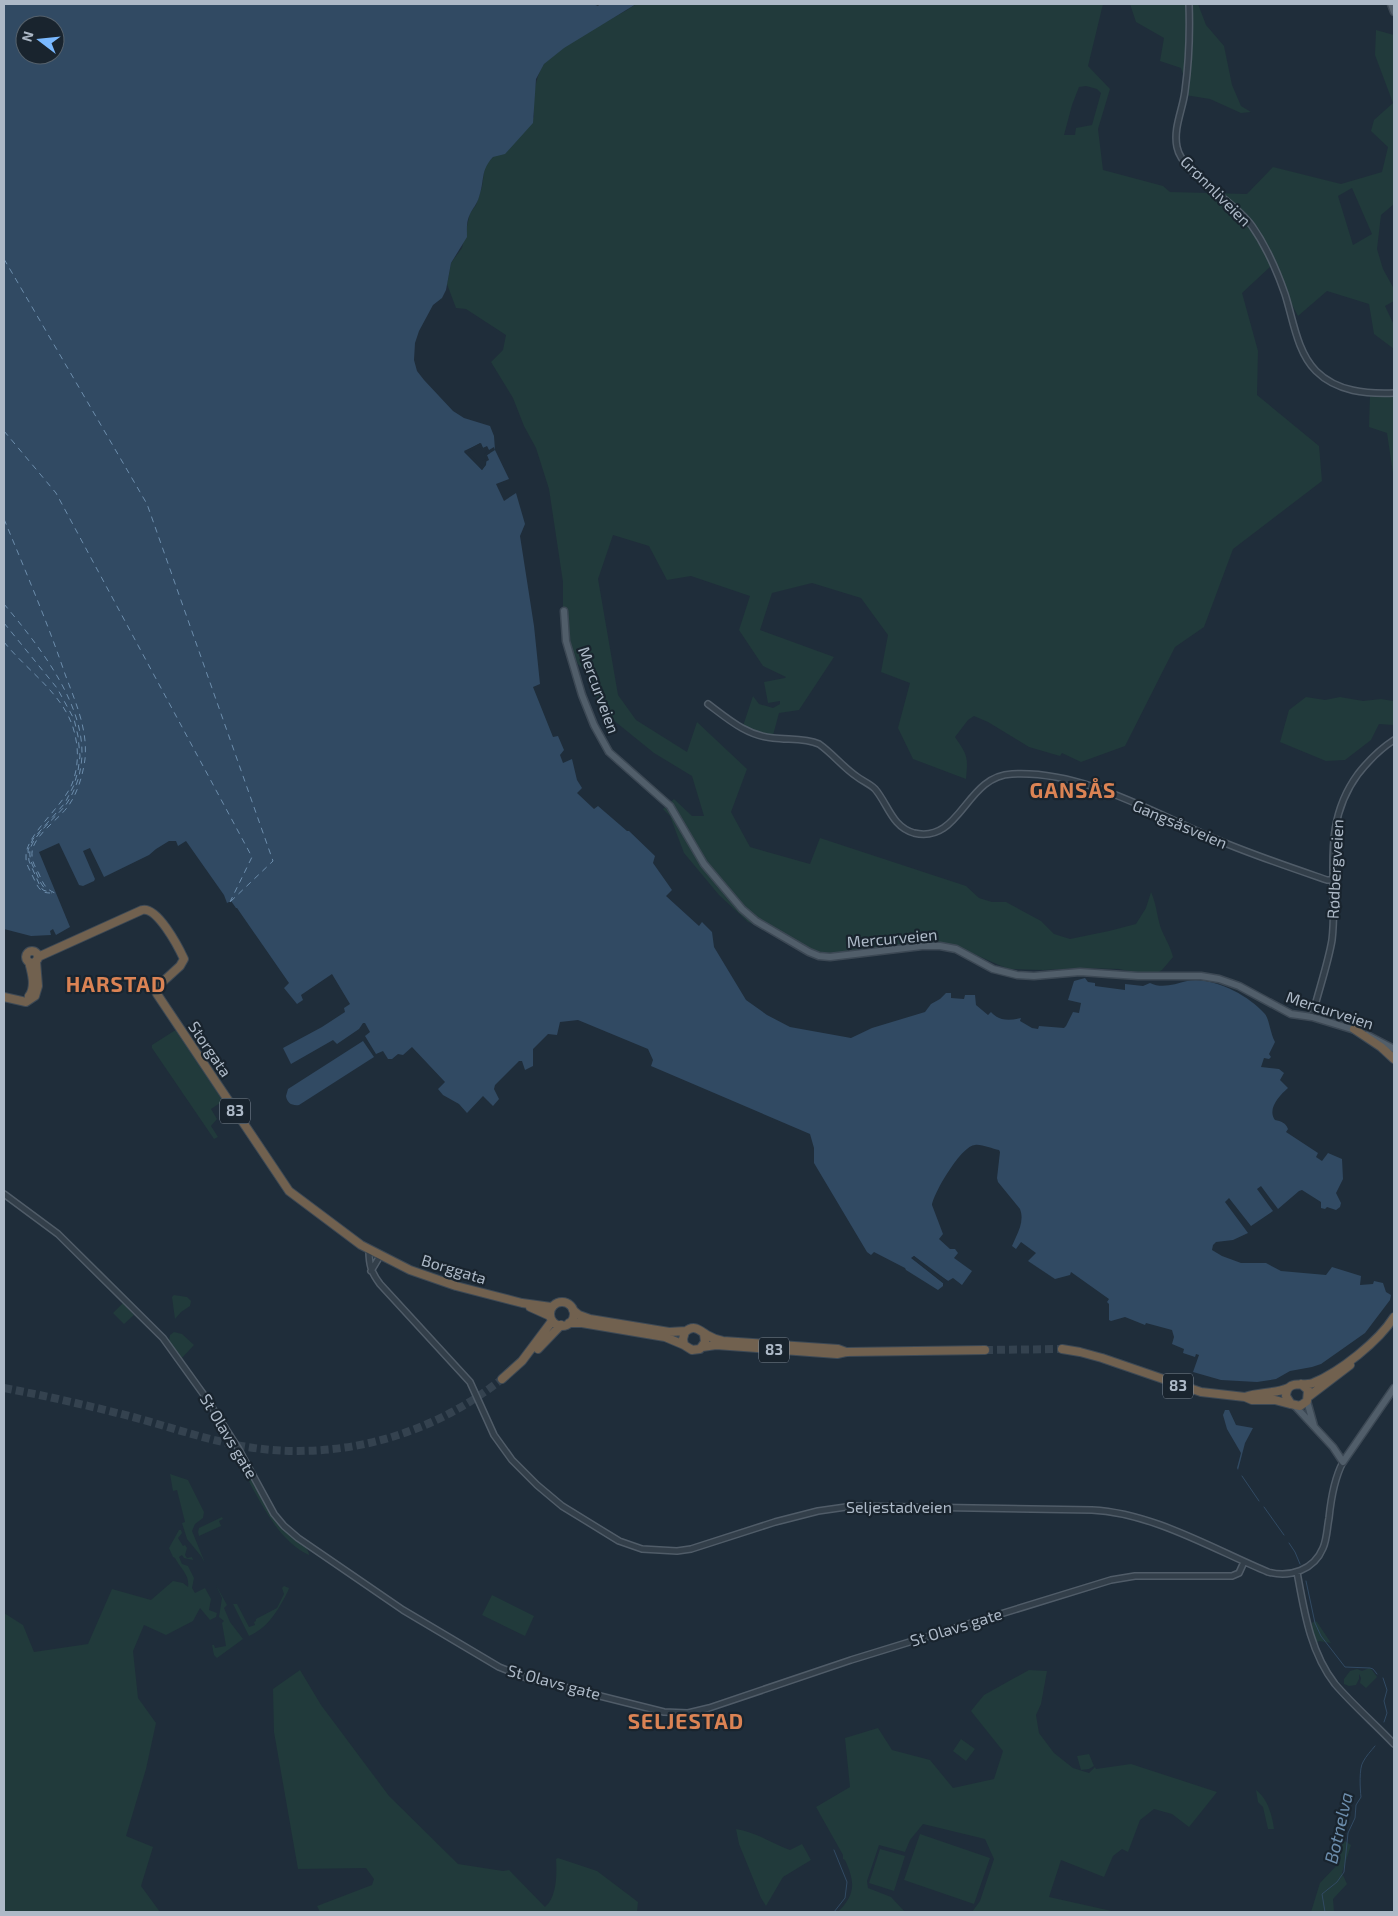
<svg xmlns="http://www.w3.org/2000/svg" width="1398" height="1916" font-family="'Exo 2',sans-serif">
<rect width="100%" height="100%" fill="#1f2d3a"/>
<path fill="#213a3b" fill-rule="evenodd" d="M636,4h467l-15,62 22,23 -12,40 5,41 60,16 7,6 77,2 26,-27 68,17 41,-12 6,-25 -17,-16 3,-11 19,-17 -18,-48 1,-25 18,5v169l-13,11 -4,34 6,20 11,20v12l-9,5 9,19v24l-20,-15 -5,-30 -42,-13 -29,25 -27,-50 -29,27 16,58 -1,44 62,51 3,35 -89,68 -29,78 -29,20 -50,99 -44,16 -19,-9 -2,3 -31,-9 -41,-25 -14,-6 -6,4 -13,17c13,19 13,20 11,42l-53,-20 -15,-31 12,-45 -29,-11 7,-37 -27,-37 -49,-15 -40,10 -12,37 74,27 -35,53 -20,3 -7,26 -30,-10 11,-33 6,8 14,4 7,-4v-3l-12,2 -4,-21 21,-4 1,-1 -23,-11 -24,-36 11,-34 -59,-20 -24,4 -18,-34 -36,-11 -15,44 20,116 18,25 51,32 10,-30 50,47 -16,43 19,35 60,17 10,-26 146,48 13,12 13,4h14l35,19 13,13 16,5 39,-8 27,-7 10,-16 5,-16c6,13 6,27 11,39 4,9 9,17 11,26l-11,13 -5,3 -14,1 -24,-5 -36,-1 -40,2 -35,-1 -57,-25 -35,-1 -89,12 -19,-6 -60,-27 -29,-27 -35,-42 -14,-37 -7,-7 11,-10 18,17h12l-12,-40 -38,-23 -42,-34 -19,-27 -5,-18 -10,-10 -15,-31v-51l-14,-93 -13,-41 -12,-22 -11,-28 -22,-36 12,-12 3,-15 -40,-26 -10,-1 -9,-24 4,-21 11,-15 8,-35 6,-8 6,-18 3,-22 49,-48c-1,-17 0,-35 8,-50 13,-22 72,-47 94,-63zM1086,86l11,3 4,4 -9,32 -16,3 -1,7h-11l8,-30 7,-18zM1352,188l20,46 -19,11 -15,-49z
M1130,4h68l8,21 18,21 8,39 9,21 10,6 -10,1 -31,-14 -25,-4v-14l-4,-13 -21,-7 4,-23 -28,-16z
M1394,394v86l-7,-47 -18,-6 1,-32z
M1306,697l19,3 15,-3 23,4 18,-2 12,2 1,24 -15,-1 -8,16 -26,20 -19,1 -46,-19 9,-32z
M174,1031h2l47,70 -12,8 6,10 -6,7 7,11 -4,2 -62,-91v-3z
M174,1295l13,2 4,4 -1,5 -9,6 -6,7 -3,-22z
M123,1303l11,12 -10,9 -11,-11z
M174,1332l8,2 12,11 -13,14 -12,-18 1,-6z
M233,1451l5,4c14,24 26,54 45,73 7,7 27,19 26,27 -37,-17 -57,-71 -76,-104z
M170,1474l18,6 16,32 -1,6 -8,6 -3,7 13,32 -4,-7 -14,-17 -5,-16 3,-1 -8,-32 -4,1z
M222,1517l1,2 -4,2 2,5 -22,10 -1,-4 1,-4z
M179,1530h2l1,3 -4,5 5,8 2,-1 2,3 -2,7 2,3 5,-1 1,3 -9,-2 -2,-3 -3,2 3,7 6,2 6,12 -2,10 3,5 10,-5 6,11 -2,11 8,3 -1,4 -6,3 -10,-12 -7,13 -27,14 -22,-10 -11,26 5,47 18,25 -10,46 -20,67 27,11 -12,39 19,26h-156v-299l19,12 11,27 54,-8 24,-55 39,11 22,-19 10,2 5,4c2,-12 -8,-19 -13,-29l-2,-1 -4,-9z
M216,1585l11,20 -3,3 6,14 13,17 -26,19 -3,-3 -2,-10h2l1,3 11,-2 -4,-23 2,-2 -5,-4 3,-19z
M284,1586l5,2 -1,3c-9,18 -20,37 -39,45l-16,-32h4l12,23 6,-2 -1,-3 2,-1v-2l21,-11 7,-14 -2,-6z
M492,1595l42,21 -9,20 -43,-21z
M1315,1621l2,1 14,21 -12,-2 -3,2 -4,-12v-8z
M1369,1668l3,2 5,7 -11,11 -6,-5 1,-5 -2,-4v5l-3,6 -7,1 -5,-2v-5l6,-8 7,-2 5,2z
M300,1670l21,35 68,91 69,68 45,7 6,-1 36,37c12,-10 12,-34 11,-48l2,-1 39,13 41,31 -1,10h-317l-3,-6 55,-21 2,-6 -8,-11 -68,1 -24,-137 -1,-43z
M1029,1670l18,1 -6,33 -5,11 3,18 15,20 19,15 16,5 6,-6 1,2 35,-5 86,28 -28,35 -17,-13 -18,-5 -14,11 -12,32 -6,-3 -9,7 -9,21 -43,-17 -12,37 67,15h-144l8,-11 14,-42 -9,-20 -62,-15 -13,16 -5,12 -26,-7 -12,36 1,7 23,9 14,15h-67c18,-18 17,-30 7,-52l-2,-1v-4l-27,-48 34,-20 -5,-49 33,-10 14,22 38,10 23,28 41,-9 9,-28 -32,-40 13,-16z
M961,1739l14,10 -9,12 -13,-10z
M1089,1754l5,12 -5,3 -8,1 -4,-14z
M1256,1790c12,9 16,25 18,39h-6l-5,-22 -5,-5z
M736,1829c19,3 36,14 54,21l12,-6 9,16 -28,17 -17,29 -5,-8 -22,-54z
M920,1834l70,24 -16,46 -70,-24z
M1342,1839l9,6 -9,28 5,11 -14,15 1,13h-23l9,-29 17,-18 1,-15z
M880,1849l25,7 -11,35 -25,-8z"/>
<path fill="#314a63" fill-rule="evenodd" d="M4,4h589l5,2 2,-2h36l-72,44 -20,16 -8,15 -3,44 -28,31 -12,3c-13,14 -8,23 -14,40 -2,7 -6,11 -9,17 -4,8 -3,15 -3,23l-16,26 -5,27 -4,8 -9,7 -14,26 -4,12 -1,17 3,11 7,9 29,31 11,7 26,8 4,10 1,14 14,29 -13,5 8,17 12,-8 9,31 -5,12 14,90 6,58 -7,3 20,50 5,-1 6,14 -4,5 3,8 9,-4 5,21 5,8 -5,5 17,16 4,-3 29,25h2l26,25 -2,7 19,27 -6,6 33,30 3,-4 10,10 2,15 32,53 21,15 23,12 61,11 21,-10 53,-16 6,-8 9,-5 6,-6h5v5l13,1 1,-4h10l1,10 12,10 3,-3c8,9 18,9 30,6l-1,3 12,7 6,1 1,-3 25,2 2,-2 7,-14 6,1 2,-10 -13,-3 6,-19 11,-3 3,4 7,1v3l30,4v-6l18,2 7,-3c12,6 25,1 37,-2 26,-5 61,14 77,32 5,4 6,20 11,29l-6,12 2,3 -2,2 -5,-1 -3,9 18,2 5,4 -4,7 8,8c-9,8 -21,21 -13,32 6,1 11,3 13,9l-2,3 32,21 -2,4 6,4 6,-8 14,6 1,20 -7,14 5,10 -1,4 -4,3 -9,-3 -2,2 -4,-1v-6l-19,-12 -3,1 -21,18 -17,-23 -4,3 16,22 -22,15 -22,-28 -4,4 23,31 -15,7 -17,2 -3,3 -1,5 10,6 19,7h25l15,8 45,4 6,-8 29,9 -1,9 13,-1 1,-3 9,2 3,9 5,3 -1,5 -25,33 -44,31 -9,3 -22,4 -14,8 -19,3 -36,-2 -28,-8 6,-17 -3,-1 -1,3 -12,-4 1,-4 -12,-5 2,-7 -2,-7 -26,-7 -1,2 -20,-8 -14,4 -2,-1v-16l-2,-2 2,-3 -38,-27 -1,3 -15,4 -27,-18 8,-8 -15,-11 -5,7 -4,-3c5,-12 13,-24 8,-37l-22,-27 -1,-4 3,-26 -1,-2c-7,-1 -17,-6 -24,-5 -13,0 -41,47 -43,60l11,29 -4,5 11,10h5l3,4 -4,5 18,13 -10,14 -9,-7 -5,3 -34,-25 -3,2 32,25v3l-5,4 -32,-20 -1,-2 -31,-16 -3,3 -4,-3 -53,-89v-15l-4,-14 -159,-68 2,-6 -5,-11 -70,-29 -18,2 -3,13 -9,-1 -15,15v17l-8,4 -3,-9h-3l-24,24 -1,4 5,10 -6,7 -10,-10 -16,17 -8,-9 -16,-9 -5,-6 7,-7 -33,-35 -9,8 -5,-1 -6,5h-4l-5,-8 -7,3 -11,-18 5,-4 -5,-9h-2l-4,6 -22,15 -4,-4 -42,24 -8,-16 39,-21 23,-15 -1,-4 6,-4 -18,-30 -31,21 2,5 -6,4 -13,-16 5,-5 -52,-75h-1l-5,-7 -4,2 -3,-8 -38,-54 -8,5 -2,-5h-7l-13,8 -7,6 -45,22 -14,-29 -7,3 12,28 -1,2 -11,5 -4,-1 -20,-42 -20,9 31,75 -14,8 -3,-6 -3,2 1,4 -20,1 -27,-7zM25,25h30v30h-30zM480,443l3,5 4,-1 3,6 -3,2 -1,10 -4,5 -18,-18z
M363,1041l11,16 -75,48c-7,1 -12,-2 -13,-9l2,-7z
M1225,1410h4l7,15 17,3 -8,15 -7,27 -1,-2 4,-15 -14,-24 -4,-14z"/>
<path fill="#1f2d3a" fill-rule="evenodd" d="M481,443l2,5 4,-2 2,4 5,-3 1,3 -8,5 2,5 -4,2 1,2 -4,6 -18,-19zM479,447l3,3h4l1,2 -3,2 2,5 -4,2v5l-14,-14z
M914,1256l21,17 13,8 -3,1 -2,4v-3l-31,-25z"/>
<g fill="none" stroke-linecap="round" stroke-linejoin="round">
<path stroke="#314a63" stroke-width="1" d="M1242,1476l17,25
M1264,1507l20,28
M1289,1543l6,9 5,12
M1306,1581l9,42 6,13 24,31 25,1 3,1 4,5
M1383,1678l4,12 -3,11 3,12 -3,9
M834,1912l11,-14 2,-16 -13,-32
M1325,1912l-3,-18 15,-12 7,-10 4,-39 7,-15 1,-13 5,-8c-1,-8 -2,-29 2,-35 3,-6 8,-11 12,-16"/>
<path stroke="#6c8dac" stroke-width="1" stroke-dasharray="6 5" stroke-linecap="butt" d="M4,259l143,245 126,357 -44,42
M4,431l52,62 196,364 -22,45
M4,519c21,51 43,102 61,155 10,27 23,55 20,85 -2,15 -7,33 -16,46 -10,15 -39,32 -37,51 0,6 4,12 7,18 4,9 6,15 16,19
M4,604c35,42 89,108 76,167 -2,12 -8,25 -15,35 -10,12 -32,29 -35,44 -1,8 2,15 6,22 3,7 5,14 11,18
M4,623l53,65 17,31 4,17 2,20 -2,15 -4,14 -9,18 -32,36 -5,11 1,11 11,25 3,4 9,3
M4,642c24,30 63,54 71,93 4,16 3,34 -3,49 -10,24 -48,52 -46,74 0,7 5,14 8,21 4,8 6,14 16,14"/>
<path stroke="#34424f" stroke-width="8" stroke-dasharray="8 4" stroke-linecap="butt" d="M985,1350l77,-1
M4,1388c43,8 86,18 129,29 40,11 80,25 121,31 89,12 178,-13 248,-69"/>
<g stroke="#505c68" stroke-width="8">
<path id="minor" d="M1189,4c1,29 0,58 -4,87 -2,18 -12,37 -8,56 5,27 58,54 75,79 14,20 25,45 33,68 8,25 12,58 31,77 21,21 51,23 78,22
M708,704c20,15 39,32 65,34 16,2 32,0 46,6 14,10 24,23 37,32 6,5 13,7 19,13 13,15 17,38 39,44 47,11 51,-57 98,-59 69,-4 140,38 201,64 37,16 76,29 114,42h6
M1312,1017c6,-25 16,-53 20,-77 7,-59 -13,-113 26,-166 11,-14 22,-25 36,-34
M4,1194l54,40 105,104 41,57 34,53 36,66 10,12 14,12 105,72 96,57 25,10 140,35 24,1 21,-5 142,-48 260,-80 24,-4h97l7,-3 5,-11
M369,1250c0,15 2,22 11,34l90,98 24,53 18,25 25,25 25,21 57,35 23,8 35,2 14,-2 84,-27 43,-11 35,-5 239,4c61,3 121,39 176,62 22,6 46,-2 55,-24 4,-9 4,-20 6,-30 2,-20 5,-39 14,-56
M371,1271l9,-15
M1297,1572c7,38 13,80 38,112 18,21 40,40 59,60"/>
</g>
<g stroke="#3c4854" stroke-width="9">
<path id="major" d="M1391,4l3,8
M564,611l2,30 16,54 12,30 15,27 61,54 34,58 38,45 14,12 53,31 10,4 11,1 92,-11h18l16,3 37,20 24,6 17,1 46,-4 58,4h63l18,3 20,7 52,28 21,3 46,14
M1367,1035l27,14
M1307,1401l7,25
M1295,1406l38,41 10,15 51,-74"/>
</g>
<g stroke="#3d4955" stroke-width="10">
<path id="highway" d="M26 957a6 6 0 1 1 12 0a6 6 0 1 1-12 0Z
M38,957l104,-47c15,-4 36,36 42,49l-4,7 -23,21 -2,2 2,5 132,197 72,54 49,25 46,16 66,17 29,4
M29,996c7,-9 3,-23 0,-34
M4,997l22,5 9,-6 3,-10 -2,-25
M1354,1029l27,18 13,12
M550 1314a12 12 0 1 1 24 0a12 12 0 1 1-24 0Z
M530,1307l20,9
M573,1310l6,5 11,4 79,13 17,-1
M569,1323h13l83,14 19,8
M704,1334l1,8 -5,7 -8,1 -8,-5 -1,-6 2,-7c9,-8 14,-2 22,3 5,3 10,5 16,6l115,8 8,3
M702,1347l14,-2 121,9 9,-2 139,-2
M538,1349l23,-24
M1062,1349l18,3 22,6 99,34 44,5 7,3h23l15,4
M502,1379l20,-18 30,-40
M1301,1384l7,6 -1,11 -7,5 -9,-2 -5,-8c1,-17 16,-9 27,-13 27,-11 66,-42 81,-66
M1245,1397c14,-5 29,-3 43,-9
M1308,1397l42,-32"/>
</g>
<use href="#minor" stroke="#333f4a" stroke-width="5"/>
<use href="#major" stroke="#515e6a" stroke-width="6"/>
<use href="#highway" stroke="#71614f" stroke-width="8"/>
</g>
<g text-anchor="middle" stroke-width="4.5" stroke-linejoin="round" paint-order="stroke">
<g fill="#19242e" stroke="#818c99" stroke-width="1">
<rect x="220" y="1098.5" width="30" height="25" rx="4"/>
<rect x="759" y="1337.5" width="30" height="25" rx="4"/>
<rect x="1163" y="1373.5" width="30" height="25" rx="4"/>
</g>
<g font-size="15" font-weight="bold" fill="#adb9c7">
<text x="235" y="1116">83</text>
<text x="774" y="1355">83</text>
<text x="1178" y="1391">83</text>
</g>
<g font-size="16" fill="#adb9c7" stroke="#19242e">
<text transform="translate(1216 191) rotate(45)" y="6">Grønnliveien</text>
<text transform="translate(599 690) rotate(70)" y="6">Mercurveien</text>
<text transform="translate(1180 824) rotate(23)" y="6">Gangsåsveien</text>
<text transform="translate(1335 869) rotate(-87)" y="6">Rødbergveien</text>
<text transform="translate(892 938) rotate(-5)" y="6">Mercurveien</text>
<text transform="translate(1330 1010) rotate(18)" y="6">Mercurveien</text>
<text transform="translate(210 1049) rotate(56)" y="6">Storgata</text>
<text transform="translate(454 1269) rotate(17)" y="6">Borggata</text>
<text transform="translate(229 1436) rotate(59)" y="6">St Olavs gate</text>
<text x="899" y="1513">Seljestadveien</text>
<text transform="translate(956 1627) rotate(-17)" y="6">St Olavs gate</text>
<text transform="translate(554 1682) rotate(15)" y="6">St Olavs gate</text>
</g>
<g font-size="18" font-style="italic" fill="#6c8dac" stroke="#19242e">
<text transform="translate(1339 1828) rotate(-77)" y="6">Botnelva</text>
</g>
<g font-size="21" font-weight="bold" letter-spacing="1" fill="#db8354" stroke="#19242e">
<text x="1073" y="798">GANSÅS</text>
<text x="116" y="992">HARSTAD</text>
<text x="686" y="1729">SELJESTAD</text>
</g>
</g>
<rect width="1398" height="1916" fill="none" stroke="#adb9c7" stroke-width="10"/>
<g transform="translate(40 40) rotate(286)"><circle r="24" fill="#19242e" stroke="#54606b"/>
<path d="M0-4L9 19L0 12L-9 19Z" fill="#7ab9ff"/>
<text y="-8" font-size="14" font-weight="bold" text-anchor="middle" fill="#adb9c7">N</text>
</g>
</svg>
